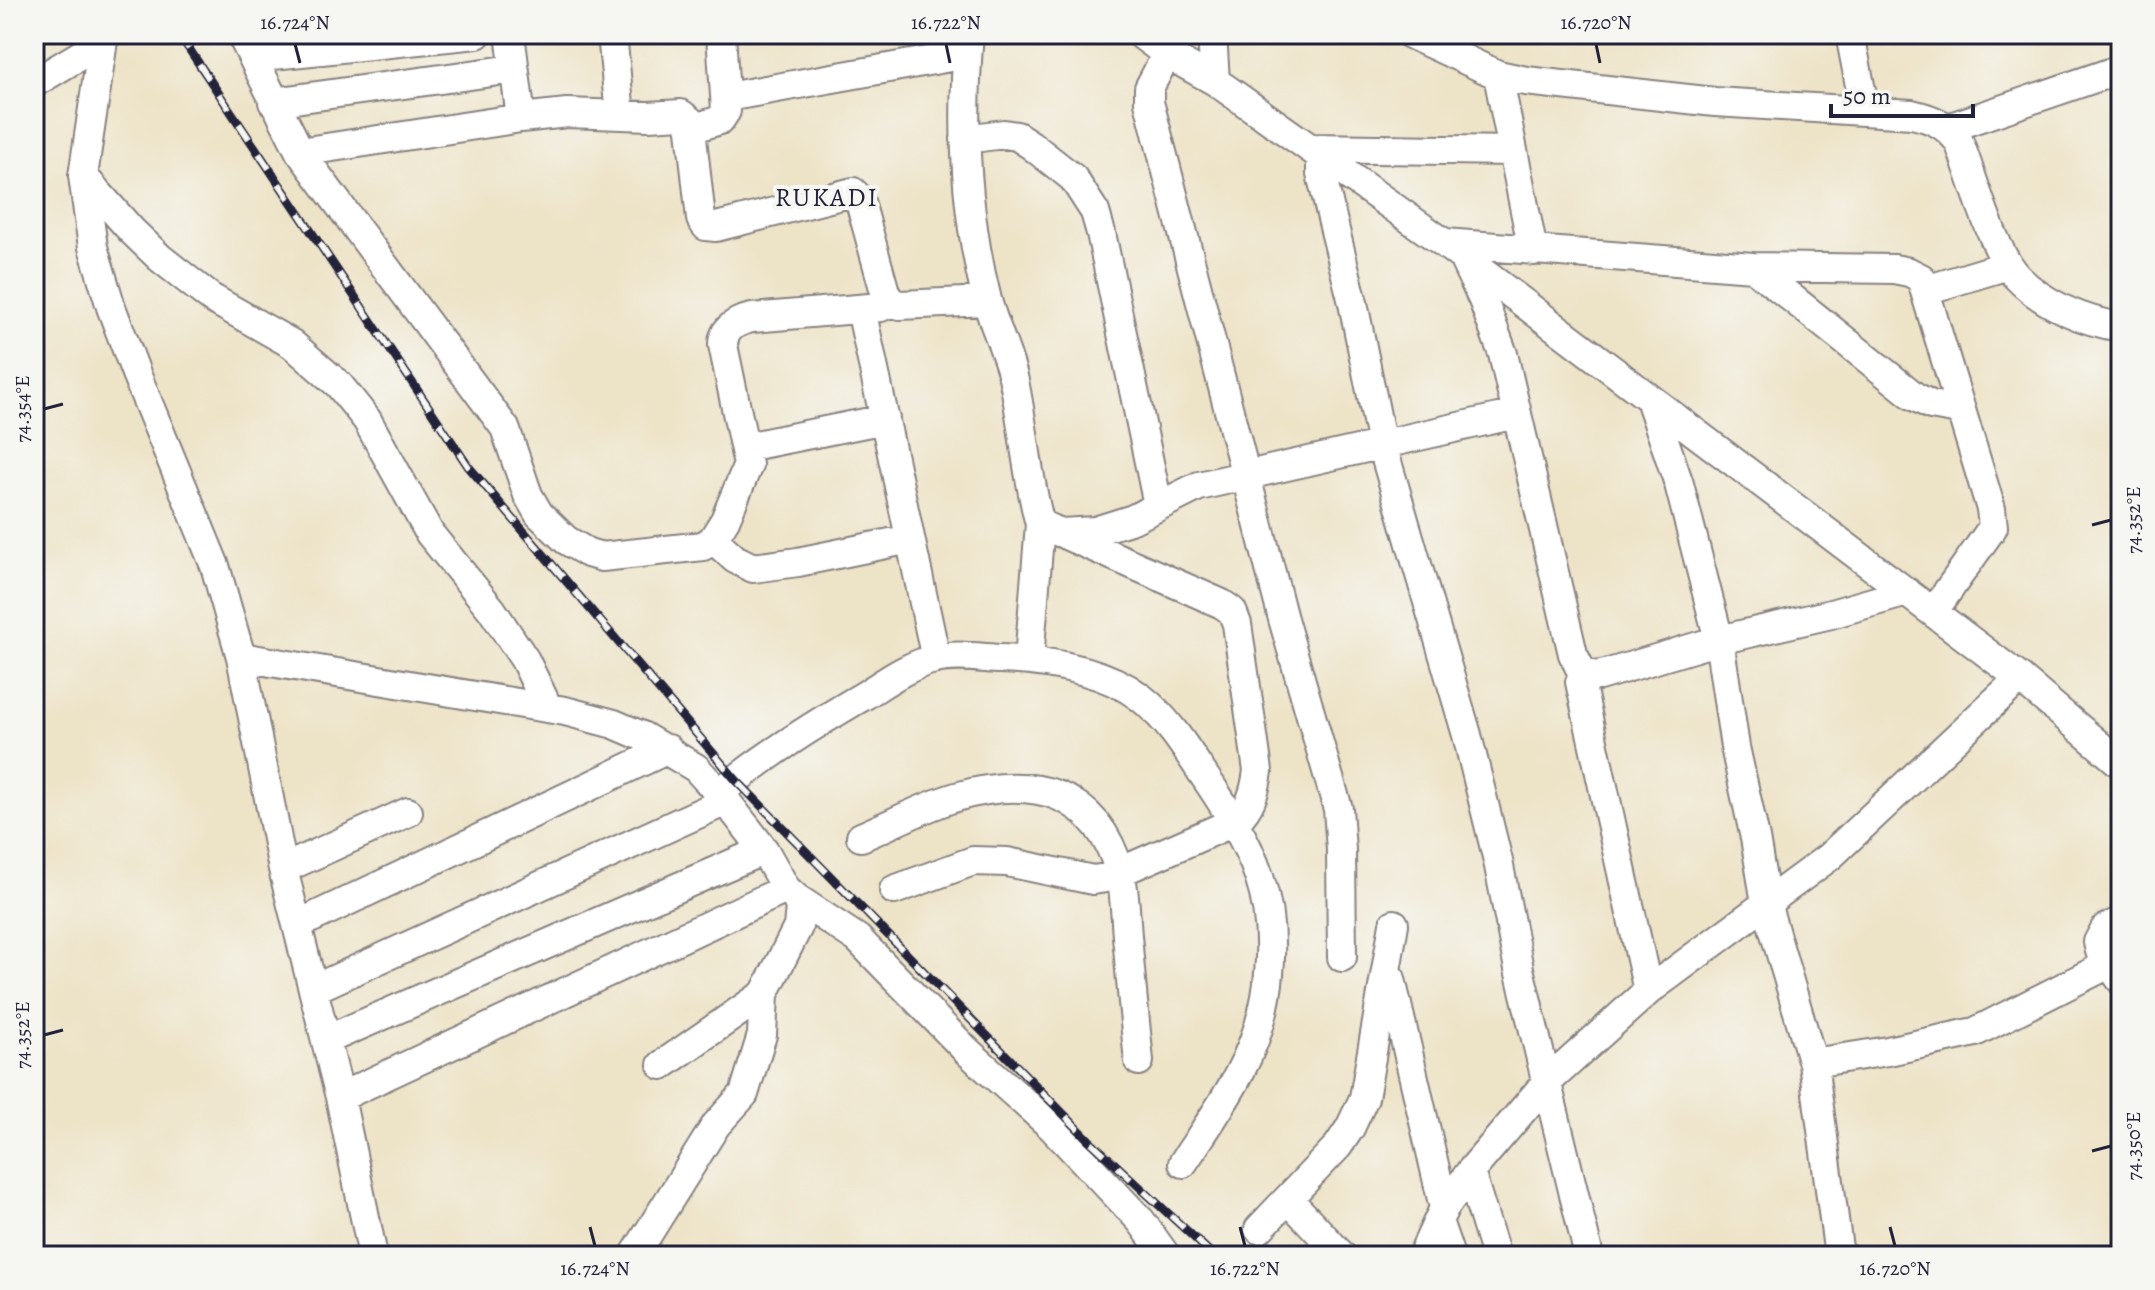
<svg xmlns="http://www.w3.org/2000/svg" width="2155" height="1290" font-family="Alegreya,serif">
<rect width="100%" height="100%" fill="#f6f6f2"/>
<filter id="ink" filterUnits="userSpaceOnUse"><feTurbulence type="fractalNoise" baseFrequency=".0125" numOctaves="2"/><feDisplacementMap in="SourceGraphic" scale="16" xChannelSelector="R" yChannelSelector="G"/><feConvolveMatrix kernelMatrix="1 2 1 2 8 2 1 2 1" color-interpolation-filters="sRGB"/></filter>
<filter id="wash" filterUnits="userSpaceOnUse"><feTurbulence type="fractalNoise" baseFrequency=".006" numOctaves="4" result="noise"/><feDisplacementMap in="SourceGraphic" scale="32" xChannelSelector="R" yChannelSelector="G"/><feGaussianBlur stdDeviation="1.8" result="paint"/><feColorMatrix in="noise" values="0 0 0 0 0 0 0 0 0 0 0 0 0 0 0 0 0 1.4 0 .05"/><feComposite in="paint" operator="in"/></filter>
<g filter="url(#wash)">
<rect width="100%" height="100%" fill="#ede3c7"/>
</g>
<g filter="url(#ink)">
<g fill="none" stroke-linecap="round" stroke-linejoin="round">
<g stroke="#888281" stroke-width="32">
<path id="minor" d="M104,34l-21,142 10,71 18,60 26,69 78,190 26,91 42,212 57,228 33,159
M241,34l59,118 205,276 23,67 11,19 27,26 22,13 14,4 101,-11 10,-7 12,-19 23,-55 -25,-120c0,-17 14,-24 29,-27l129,-11 9,-5
M510,34l11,84
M612,34l8,81
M969,34c-8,89 -4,179 18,266 7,27 21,53 27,81 10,47 13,96 26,143l21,9 34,-2 38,-12 66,-33 317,-72
M1140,34l27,20 48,27 229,162 576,435 101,86
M1212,34l3,47
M1410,34l88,41 28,6 189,21 197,12c21,5 34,10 47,28 13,33 35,112 58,135 27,28 66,44 104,50
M1850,34l15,77
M1167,54l-18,34v14l134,517 55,190 3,41 1,107
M253,57l224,-23
M1498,75l35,176
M34,83l68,-41
M727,97l240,-43
M273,102l241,-33
M1948,128l173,-59
M691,129l29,-9 6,-9 -5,-77
M965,139l39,-5 13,2 14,9 42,33 22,34 6,21 57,272
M1310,148l203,3
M300,152l221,-34 46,-5 82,3 32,-2 8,6 2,9 10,90 5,7 10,1 137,-35 6,6 26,94 5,10 10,3 87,-4
M1321,156v18l32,129 29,142 85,290 31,126 21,108 70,287
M83,176l48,54 29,28 51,40 81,46 47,41 28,35 63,114 62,76 33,50 23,48
M1445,243l308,24 141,2 15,3 12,6 70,231 2,18 -60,85
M1465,262l18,38 20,54 70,300 10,20 -3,8 68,309
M1753,267l161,129 17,9 28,5
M1926,290l82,-25
M861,309l75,350
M1650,399l29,85 40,156 16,107 20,91 11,65 47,160 26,193
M746,447l139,-28
M713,539l22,20 18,9 45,-6 112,-23
M241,657l324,54 49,13 28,12 54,32 30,33 38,49 22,39 10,9 4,9 -2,20 -34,67 -2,41 -18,59 -28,31 -82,131
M1029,660l11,-136
M1583,674l16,2 120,-36 112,-26 76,-22
M719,793c45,-37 96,-69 146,-98 22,-14 44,-30 70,-36 20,-5 45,-1 66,0 45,2 102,10 139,38 25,19 44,48 61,74 52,76 81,130 65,226 -11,64 -48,113 -83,166
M861,837c31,-13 62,-30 95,-40 76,-22 141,-7 164,76 6,22 5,49 8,73 3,38 7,77 11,115
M283,869l125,-57
M894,890l79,-29 34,1 86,18 13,-2 130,-57c15,-14 19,-29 22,-50l-21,-147 -5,-13 -10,-7 -156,-69
M796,898l62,41 109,112 85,76 89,94 25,35
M2121,921l-16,8 -7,13 2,9 21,29
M297,925l371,-176
M1391,979l53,229
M314,989l412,-188
M326,1040l438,-190
M1813,1063l75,-12 87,-19 134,-68
M662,1065l102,-71
M340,1097l446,-208
M1470,1172l26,84
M1288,1199l54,57
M1438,1221l12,35
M1259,1229l79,-83 12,-18 14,-30 30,-174
M1422,1256l22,-48 26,-36 76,-89 102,-92 181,-134 191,-179"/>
</g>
<use href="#minor" stroke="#fff" stroke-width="28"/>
<g stroke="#22223b" stroke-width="9">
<path id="rail" d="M179,34l289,432 268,314 353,360 125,116"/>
</g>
<use href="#rail" stroke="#f6f6f2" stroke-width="6" stroke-dasharray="18" stroke-linecap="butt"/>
</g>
</g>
<path fill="none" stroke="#22223b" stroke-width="3" d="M295,44l5,19M946,44l4,19M1596,44l4,19M44,409l19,-5M2092,525l19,-5M44,1035l19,-5M2092,1151l19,-5M590,1227l5,19M1240,1227l5,19M1890,1227l5,19"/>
<g text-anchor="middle" stroke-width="8" stroke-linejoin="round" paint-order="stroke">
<g font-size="26" letter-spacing="2" fill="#22223b" stroke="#f6f6f2">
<text x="827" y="206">RUKADI</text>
</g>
</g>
<rect width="2155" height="1290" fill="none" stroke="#f6f6f2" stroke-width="88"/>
<path d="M1831 104v12h142v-12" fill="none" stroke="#22223b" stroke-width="4"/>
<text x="1843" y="104" font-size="24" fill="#22223b" stroke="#f6f6f2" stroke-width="6" paint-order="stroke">50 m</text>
<rect x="44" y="44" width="2067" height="1202" fill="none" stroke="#22223b" stroke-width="3"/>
<g font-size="20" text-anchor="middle" fill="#22223b">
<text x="295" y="29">16.724°N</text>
<text x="946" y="29">16.722°N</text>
<text x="1596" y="29">16.720°N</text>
<text transform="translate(22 409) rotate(-90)" y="7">74.354°E</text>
<text transform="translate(2133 520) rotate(-90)" y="7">74.352°E</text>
<text transform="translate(22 1035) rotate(-90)" y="7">74.352°E</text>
<text transform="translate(2133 1146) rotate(-90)" y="7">74.350°E</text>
<text x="595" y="1275">16.724°N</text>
<text x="1245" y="1275">16.722°N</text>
<text x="1895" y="1275">16.720°N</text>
</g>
</svg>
